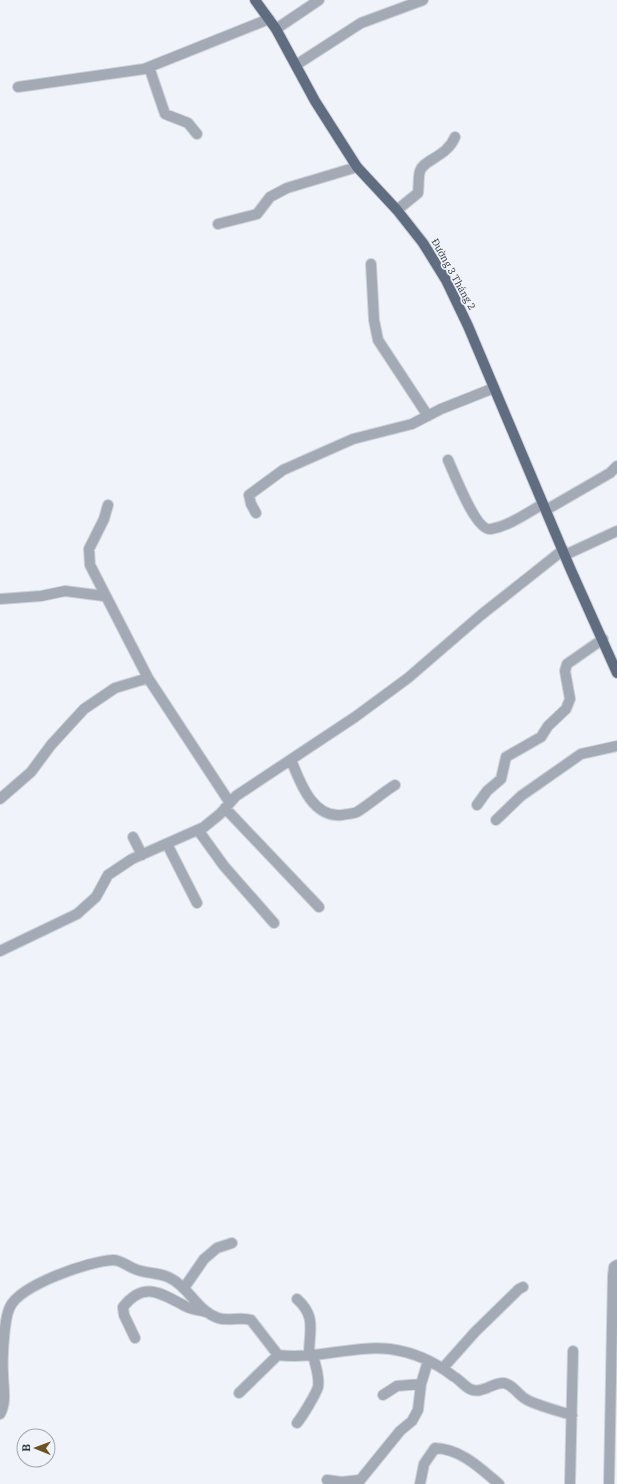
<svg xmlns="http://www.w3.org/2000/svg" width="617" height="1484" font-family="'IBM Plex Serif',serif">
<rect width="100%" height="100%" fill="#f0f4fa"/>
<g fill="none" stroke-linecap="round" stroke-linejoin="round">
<g stroke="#cdd1d8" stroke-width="12">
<path id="minor" d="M276,29l43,-29
M296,65l65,-42 62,-23
M149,67l16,47 23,9 9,11
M18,87l126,-18 125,-50
M397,210l21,-17c1,-7 0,-16 2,-22 4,-12 27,-14 35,-34
M218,224l39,-10 13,-17 17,-9 70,-21
M371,264l3,56 4,20 50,76
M448,460c6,13 28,72 43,69 18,-3 36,-16 52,-25
M108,505l-4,14 -15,30 1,16 58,113 82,125
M546,510l64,-37 7,-7
M256,513l-5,-9 -2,-9 34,-25 70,-31 59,-15 29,-15 53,-21
M565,555l52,-24
M0,599l41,-3 24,-5 39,5
M291,760c9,22 21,58 51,55 4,-1 11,-1 15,-3 13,-8 25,-19 38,-27
M0,799l31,-27 20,-27 33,-36 31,-21 33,-10
M477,805l10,-14 14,-12 5,-22 35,-20 7,-11 18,-17 4,-10 -5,-28 2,-7 36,-25
M225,808l94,99
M496,820l25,-24 60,-42 36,-8
M198,830l26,36 50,57
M133,837l9,18
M167,844l30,59
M0,951l77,-37 19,-17 12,-22 24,-16 72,-32 16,-13 16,-18 119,-79 53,-39 73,-63 82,-65
M184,1288l20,-29 13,-11 15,-5
M297,1299c20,18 12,32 12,56
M135,1338l-11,-23 -1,-8c22,-28 40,-12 64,0 6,3 13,3 19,5
M443,1368l32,-36 44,-43 4,-2
M239,1393l39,-38
M383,1395l14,-9 24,-2
M0,1414c7,-12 3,-28 3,-41 -1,-14 1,-55 7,-66 10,-22 79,-46 103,-47 8,0 14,6 22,9 11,5 25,3 35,9 19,9 27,33 48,40 11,4 22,-2 33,2l27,35c37,5 74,-10 112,-6 22,3 45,13 63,27 6,3 11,10 17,13 11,6 23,-7 34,-6 9,2 13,10 20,15 10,7 35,13 48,17
M297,1423c5,-6 19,-29 21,-36 2,-11 -3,-22 -5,-32
M327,1480l15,2 17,-2
M357,1484l43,-53 12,-10 6,-11 3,-26 7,-23
M420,1484l4,-20 11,-16c26,1 45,20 64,36
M570,1484l3,-133
M609,1484l4,-209 1,-8 3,-2"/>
</g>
<g stroke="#cdd1d8" stroke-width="12">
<path id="major" d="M255,0l21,29 39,72 42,66 40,43 26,33 23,37 22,46 102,242 47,105"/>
</g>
<use href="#minor" stroke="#a3aab6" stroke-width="10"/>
<use href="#major" stroke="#606d81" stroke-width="10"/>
</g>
<g text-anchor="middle" stroke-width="3.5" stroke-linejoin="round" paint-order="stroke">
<g font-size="10" fill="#2d343f" stroke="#f0f4fa">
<text transform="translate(454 274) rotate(61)" y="4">Đường 3 Tháng 2</text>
</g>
</g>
<g transform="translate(36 1448) rotate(271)"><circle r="19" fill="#f0f4fa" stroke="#a2a7af"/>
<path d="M0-3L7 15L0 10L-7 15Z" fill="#6b5223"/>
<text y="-6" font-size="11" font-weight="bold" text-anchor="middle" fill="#2d343f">B</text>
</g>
</svg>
